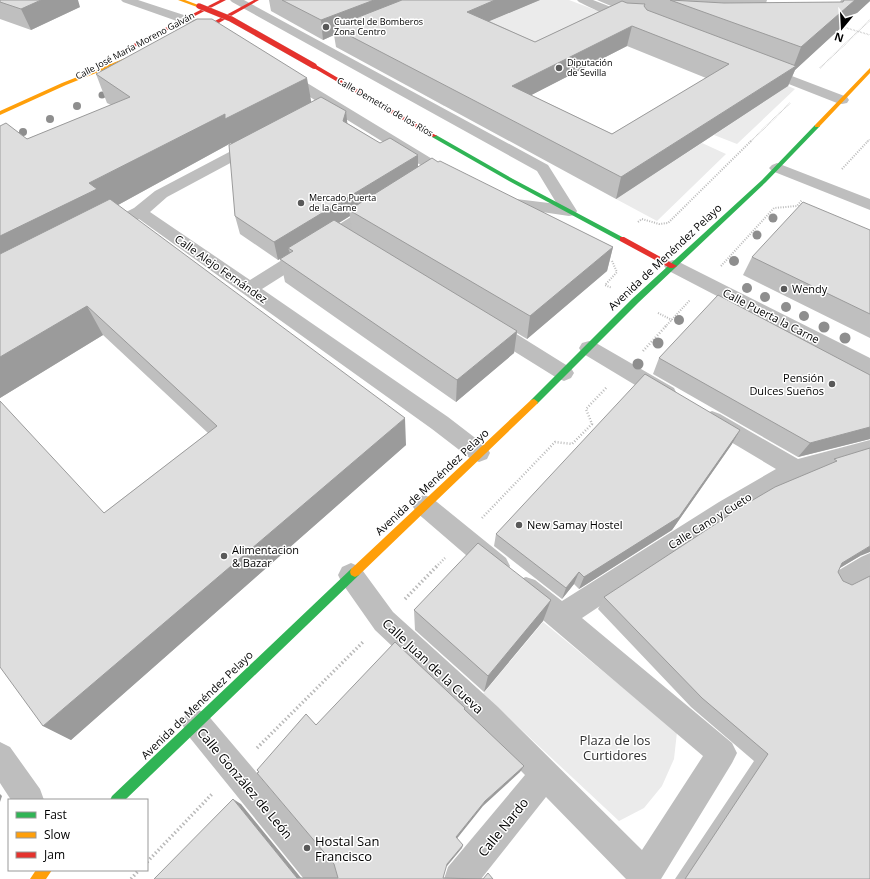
<svg xmlns="http://www.w3.org/2000/svg" width="870" height="879" font-family="'Open Sans',sans-serif">
<rect width="100%" height="100%" fill="#fff"/>
<path fill="#ebebeb" d="M540,0h29l50,19 -175,87 -19,-11 89,-41 -48,-23z
M788,86l7,3 -58,55 -23,-9z
M702,143l24,11 -69,67 -41,-22z
M543,622l134,110 -3,27 -12,27 -18,22 -25,13 -136,-127z"/>
<g fill="none" stroke-linecap="round" stroke-linejoin="round">
<path stroke="#b9b9b9" stroke-width="1.5" stroke-dasharray="0.5 1" stroke-linecap="butt" d="M840,26l30,9
M820,68l50,-48
M750,142l40,-39
M867,142l3,-3"/>
<path stroke="#b9b9b9" stroke-width="2" stroke-dasharray="1 1.5" stroke-linecap="butt" d="M842,169l26,-28
M638,222l4,-3 17,5 9,-1 83,-82
M612,261l5,11 -12,13 7,3
M721,266l53,-58 23,-2 5,-6
M658,313l14,7
M665,327l25,-27"/>
<path stroke="#b9b9b9" stroke-width="2.5" stroke-dasharray="1 2" stroke-linecap="butt" d="M643,351l23,-25
M482,518l73,-76 17,2 20,-20 -6,-15 21,-22
M436,567l9,-9"/>
<path stroke="#b9b9b9" stroke-width="3.5" stroke-dasharray="1.5 2.5" stroke-linecap="butt" d="M405,599l32,-33
M257,748l107,-107
M147,862l66,-69
M131,879l8,-9"/>
<path fill="#bebebe" fill-rule="evenodd" d="M121,0h17l61,20 24,11 2,3 -2,3h-8l-24,-11 -68,-24z
M230,0h14l304,165 29,46 -2,4 -6,1 -74,-11 -2,-3 2,-3 6,-2 56,7 -20,-33 -305,-169z
M577,0h16l36,14 7,1 2,3 -2,3c-15,3 -42,-12 -57,-19z
M763,65l84,32 2,3 -2,3 -5,1 -5,-1 -79,-31 -2,-3 2,-3z
M284,71l5,1 168,102 2,3 -2,3 -6,2 -6,-2 -166,-102 -2,-3 2,-3z
M257,139l5,1 2,3 -2,3 -95,51 -17,15 100,68 120,-75 6,-1 6,1 2,4 -2,4 -120,76 186,128 39,30 3,6 -3,6 -8,3 -8,-3 -39,-30 -293,-210 -11,4 -6,-1 -2,-4 2,-4 12,-6 21,-17 97,-51z
M777,163l93,36v11l-98,-39 -3,-3 3,-3z
M673,260l6,2 191,96v17l-7,-3 -196,-102 -3,-4 3,-4z
M490,320l7,2 74,46 3,5 -3,5 -7,3 -7,-3 -74,-46 -3,-5 3,-5z
M589,341l7,2 78,45 3,6 -3,6 -7,2 -7,-2 -78,-47 -3,-5 3,-5z
M712,411l8,3 78,45 72,-19v18l-68,19 -67,39 -153,102 150,125 5,10 -5,10 -71,116h-35l-80,-82 -65,82h-37l4,-12 77,-92 -47,-48 -103,-97 -33,-47 -4,-8 4,-8 9,-4 9,4 33,45 105,95 144,143 61,-94 -186,-158 -4,-9 4,-9 9,-3 9,3 27,21 157,-99 57,-33 -72,-43 -3,-6 3,-6z
M424,495l8,3 74,60 4,8 -4,8 -9,4 -9,-4 -72,-62 -4,-7 4,-7z
M870,553v26l-23,13 -9,4 -9,-4 -4,-8 4,-8 32,-19z
M196,709l10,4 131,154 4,12h-37l-118,-146 -4,-10 4,-10z
M0,742l10,5 30,42 4,11h-33l-11,-17z"/>
<path fill="#30b455" fill-rule="evenodd" d="M815,125l5,1 -54,56 -128,121 -101,101h-6l-1,-2 1,-2 101,-101 130,-119z
M432,135h4l77,44 113,60 -4,2h-2l-111,-60 -77,-44z
M355,567l4,2 1,3 -1,3 -234,225h-15l2,-4 239,-227z"/>
<path fill="#ff9f0a" fill-rule="evenodd" d="M178,0h7l16,6 -4,1z
M141,52l5,1 -80,32 -66,30v-4l62,-28z
M870,68v5l-51,54h-4v-2z
M534,399l4,3 -1,2 -178,171 -4,2 -4,-2 -1,-3 1,-3 180,-169z
M36,870h16l-6,9h-16z"/>
<path fill="#e5322d" fill-rule="evenodd" d="M220,0h6l-103,53 -5,-1z
M254,0h5l-42,24 -26,11 -4,-1 26,-12z
M312,65h4l121,71 -5,1 -120,-70z
M620,237h4l53,29 -4,2h-3l-50,-27z"/>
<g stroke="#dbdbdb" stroke-width="6" stroke-linecap="butt">
<path id="jam-bridge" d="M199,6l32,13 83,47"/>
</g>
<use href="#jam-bridge" stroke="#e5322d" stroke-width="5.5"/>
</g>
<g fill="#8e8e8e">
<circle cx="102" cy="95" r="3.5"/>
<circle cx="77" cy="106" r="4"/>
<circle cx="50" cy="119" r="4"/>
<circle cx="23" cy="132" r="4"/>
<circle cx="773" cy="218" r="4.5"/>
<circle cx="757" cy="235" r="4.5"/>
<circle cx="734" cy="261" r="5"/>
<circle cx="747" cy="288" r="5"/>
<circle cx="765" cy="297" r="5"/>
<circle cx="786" cy="307" r="5"/>
<circle cx="804" cy="316" r="5"/>
<circle cx="679" cy="320" r="5"/>
<circle cx="824" cy="327" r="5.5"/>
<circle cx="845" cy="338" r="5.5"/>
<circle cx="658" cy="343" r="5.5"/>
<circle cx="638" cy="364" r="5.5"/>
</g>
<path fill="#bfbfbf" fill-rule="evenodd" d="M0,0l80,7 -49,23 -31,-11z
M269,0h271l-51,21 46,21 76,-36 -14,-6h170l-1,3 74,-1 1,-2h29v1l-75,69 -7,16 -172,113 -280,-152 -2,-12 -11,5 -52,-29zM627,46l79,32 -94,56 -81,-39z
M96,74l215,28 35,9 1,12 71,44 20,-5 175,85 -6,24 -80,68 -10,-6 -3,20 -58,49 -171,-120 -5,-23 -2,1 -38,-26 -5,-18 -4,-73 -113,62 288,240 -335,295 -28,-14 61,-213 104,-80 -105,-98 -103,63v-272l27,13 84,-34 -4,-2zM350,216l2,15 -13,-8z
M870,230v108l-127,-63 9,-18z
M659,358l211,17v64l-72,18 -145,-83z
M732,444l-60,86 -93,59 -5,-5 -12,15 -68,-53 2,-12z
M870,448l-10,108 -20,12 -2,4 32,307h-195l79,-118 -63,-54 -93,-98 6,-12 225,-133 5,-5z
M551,600l-8,21 -59,71 -69,-62 -1,-20z"/>
<path fill="#9b9b9b" d="M41,0h37l2,7 -49,23 -10,-21z
M374,0h50l-91,27 1,8 -11,5 -2,-20z
M495,0h45l-74,31 1,-19z
M855,0h15v1l-75,69 -7,16 -172,113 5,-22 172,-109 8,-21z
M632,26l-5,20 -117,60 2,-20z
M307,78l5,28 -79,42 -2,-5 -124,68 -107,64v-39l89,-53 136,-69z
M346,111l2,18 -5,-8z
M418,155v18l-69,37 1,6 -57,35 -5,-3 2,5 -12,7 -4,-18z
M613,247l-6,24 -80,68 3,-23z
M87,306l16,29 -103,63v-41z
M517,331l-3,22 -58,49 1,-22z
M405,418l1,27 -335,295 -28,-14z
M870,427v12l-72,18 12,-14z
M740,430l-8,14 -60,86 -93,59 5,-12z
M870,546v6l-10,4 -32,19 14,-12z
M579,572l-5,12 -12,15 4,-11z
M551,600l-8,21 -59,71 4,-16z
M524,766l-4,6 -37,34 -28,35 1,-4 29,-36z
M0,794l2,2 -2,6z
M233,799l8,5 61,75 -5,-1z
M463,845l-1,3 -15,18v-2z"/>
<path fill="#dedede" stroke="#9b9b9b" fill-rule="evenodd" d="M0,0h41l-20,9 -21,-7z
M282,0h92l-53,20z
M402,0h93l-28,12 68,30 87,-41 5,2 18,1 -1,2 3,4 149,56 -175,111 -288,-150zM632,26l97,38 -117,70 -100,-48z
M670,0l54,3 119,-1 1,-2h11l-54,47z
M197,19h15l95,59 -82,41v-5l-136,69 8,6 -97,47v-110l6,-3 21,16 103,-42 -34,-23z
M321,97l25,14 -3,10 37,22 10,-5 28,17 -144,87 -39,-26 -6,-71z
M432,158l6,4 2,-1 173,86 -83,69 -181,-106z
M110,199l295,219 -362,308 -43,-59v-266l104,112 113,-87 -130,-120 -87,51v-103z
M803,202l67,28v84l-118,-57z
M334,220l183,111 -60,49 -177,-121 13,-8 -5,-3z
M718,295l152,80v52l-60,16 -151,-85z
M645,374l95,56 -61,87 -95,60 -5,-5 -13,16 -70,-54z
M870,448v98l-28,17 -4,9 5,9 9,4 18,-9v303h-185l83,-125 -66,-56 -98,-101 142,-93 29,-17 62,-26 -3,-2z
M478,543l73,57 -63,76 -74,-66z
M395,642l70,66 -1,1 60,57 -39,35 -29,36 7,8 -16,19 -4,14 40,1 5,-6 5,6h-339l79,-80 64,79h41l-4,-14 -77,-91 2,-1 -2,-2 49,-56 10,11z"/>
<g fill="#595959" stroke="#fff" stroke-width="1.5">
<circle cx="326" cy="27" r="4"/>
<circle cx="559" cy="68" r="4"/>
<circle cx="301" cy="203" r="4"/>
<circle cx="784" cy="289" r="4"/>
<circle cx="832" cy="384" r="4"/>
<circle cx="519" cy="525" r="4"/>
<circle cx="224" cy="556" r="4"/>
<circle cx="307" cy="848" r="4"/>
</g>
<g text-anchor="middle" stroke-width="3" stroke-linejoin="round" paint-order="stroke">
<g font-size="9" fill="#000" stroke="#fff" text-anchor="start">
<text x="334" y="25">Cuartel de Bomberos<tspan x="334" dy="10">Zona Centro</tspan></text>
<text x="567" y="66">Diputación<tspan x="567" dy="10">de Sevilla</tspan></text>
<text x="309" y="201">Mercado Puerta<tspan x="309" dy="10">de la Carne</tspan></text>
</g>
<g font-size="9" fill="#000" stroke="#fff">
<text transform="translate(135 46) rotate(-28)" y="3">Calle José María Moreno Galván</text>
<text transform="translate(385 107) rotate(30)" y="3">Calle Demetrio de los Ríos</text>
</g>
<g font-size="11" fill="#000" stroke="#fff">
<text transform="translate(665 257) rotate(-43)" y="4">Avenida de Menéndez Pelayo</text>
<text transform="translate(221 269) rotate(35)" y="4">Calle Alejo Fernández</text>
<text transform="translate(771 316) rotate(27)" y="4">Calle Puerta la Carne</text>
<text transform="translate(432 482) rotate(-43)" y="4">Avenida de Menéndez Pelayo</text>
<text transform="translate(710 521) rotate(-32)" y="4">Calle Cano y Cueto</text>
<text transform="translate(197 705) rotate(-44)" y="4">Avenida de Menéndez Pelayo</text>
</g>
<g font-size="11" fill="#000" stroke="#fff" text-anchor="start">
<text x="792" y="293">Wendy</text>
<text x="824" y="382" text-anchor="end">Pensión<tspan x="824" dy="13">Dulces Sueños</tspan></text>
<text x="527" y="529">New Samay Hostel</text>
<text x="232" y="554">Alimentacion<tspan x="232" dy="13">&amp; Bazar</tspan></text>
</g>
<g font-size="13" fill="#000" stroke="#fff">
<text transform="translate(433 666) rotate(43)" y="5">Calle Juan de la Cueva</text>
<text transform="translate(245 783) rotate(50)" y="5">Calle González de León</text>
<text transform="translate(503 827) rotate(-51)" y="5">Calle Nardo</text>
</g>
<g font-size="13" fill="#313131" stroke="#fff">
<text x="615" y="745">Plaza de los<tspan x="615" dy="15">Curtidores</tspan></text>
</g>
<g font-size="13" fill="#000" stroke="#fff" text-anchor="start">
<text x="315" y="846">Hostal San<tspan x="315" dy="15">Francisco</tspan></text>
</g>
</g>
<rect x="8" y="799" width="140" height="72" fill="#ffffff" stroke="#999999"/>
<rect x="16" y="812" width="20" height="6" fill="#30b455" stroke="#999999"/>
<text x="44" y="819" font-size="12" fill="#000000">Fast</text>
<rect x="16" y="832" width="20" height="6" fill="#ff9f0a" stroke="#999999"/>
<text x="44" y="839" font-size="12" fill="#000000">Slow</text>
<rect x="16" y="852" width="20" height="6" fill="#e5322d" stroke="#999999"/>
<text x="44" y="859" font-size="12" fill="#000000">Jam</text>
<g transform="translate(842 28) rotate(198)" stroke="#ffffff" stroke-width="3" paint-order="stroke">
<path d="M0-3L7 15L0 10L-7 15Z" fill="#000000"/>
<text y="-6" font-size="11" font-weight="bold" text-anchor="middle" fill="#000000">N</text>
</g>
</svg>
